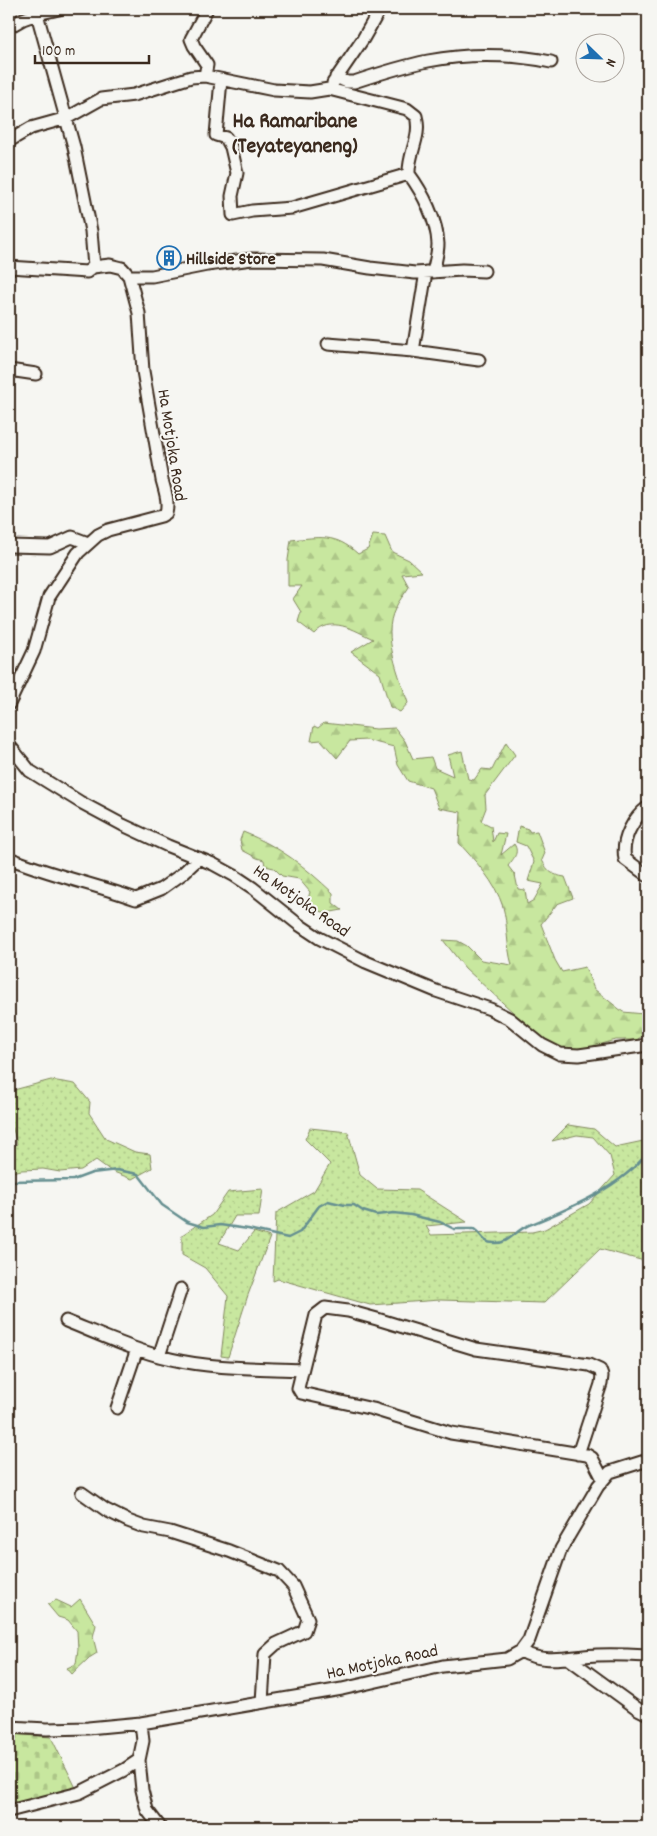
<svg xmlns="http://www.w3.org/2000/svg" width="657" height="1836" font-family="Dekko,sans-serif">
<defs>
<pattern id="grass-dots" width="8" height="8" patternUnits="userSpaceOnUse" patternTransform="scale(1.25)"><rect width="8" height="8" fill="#c8e79f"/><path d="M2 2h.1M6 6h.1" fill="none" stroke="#adc688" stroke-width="1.8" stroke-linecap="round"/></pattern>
<pattern id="forest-firs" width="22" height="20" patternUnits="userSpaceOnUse" patternTransform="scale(1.25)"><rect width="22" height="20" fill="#c8e79f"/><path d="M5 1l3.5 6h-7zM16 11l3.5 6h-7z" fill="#adc688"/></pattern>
<pattern id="cemetery-stones" width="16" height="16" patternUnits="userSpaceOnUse" patternTransform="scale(1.25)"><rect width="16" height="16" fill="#c8e79f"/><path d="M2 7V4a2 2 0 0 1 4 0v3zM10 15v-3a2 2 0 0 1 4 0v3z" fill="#adc688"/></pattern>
</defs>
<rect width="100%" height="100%" fill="#f6f6f2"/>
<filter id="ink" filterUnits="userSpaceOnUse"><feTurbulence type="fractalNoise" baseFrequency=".02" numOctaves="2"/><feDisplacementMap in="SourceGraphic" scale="10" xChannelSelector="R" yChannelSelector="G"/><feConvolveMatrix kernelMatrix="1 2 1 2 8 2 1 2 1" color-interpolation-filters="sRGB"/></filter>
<g filter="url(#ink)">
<path fill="url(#grass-dots)" stroke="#82885e" d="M51,1080l24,4 15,18 -1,11 17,26 29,13 15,2 2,14 -20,11 -21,-8 -15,-11 -15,10 -21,2 -17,-3 -22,1 -12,3v-22l8,-7 -7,-26v-27z
M568,1125l26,4 21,18 33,-7v122l-48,-13 -56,54 -104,-3 -70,5 -92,-26 -5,2 3,-68 38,-22 16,-27 -25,-25 5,-11 38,4 12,43 17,14 40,1 50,32 -41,4 5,9 101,-3 13,-3 44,-25 26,-29 -5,-19 -17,-19 -16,-2 -25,6z
M263,1189l-4,27h-24l-16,27 20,7 15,-18 16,5 -22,58 -20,62 -7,-1 7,-60 -23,-28 -23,-13v-20l30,-20 16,-23z"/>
<path fill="url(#forest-firs)" stroke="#82885e" d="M373,535l12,1 7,16 17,8 13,12 -20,2 7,13c-4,7 -11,14 -14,22 -14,27 5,68 13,94l-8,9 -10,-5 -10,-33 -29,-22 22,-13c-19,-9 -42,-24 -59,-5l-16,-12 3,-10 -8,-13 9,-13h-14v-26l3,-20c29,-3 44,-7 67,14l10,-5z
M324,723l52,6 19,-1 10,13 8,18 18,-2 4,11 18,8 -5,-21 14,-4 6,28 6,1 8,-11 10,1 14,-28 9,13 -30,40 1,13 -5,13 10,5 2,16 4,-9 9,1 -5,21 13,-11c6,9 -1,15 -6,22l7,9 3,14 7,1 2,14 7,-4 9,-16 -15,-3 6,-19 -8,-16 -10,-4 3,-16 9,3 2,3 7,-1 8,22 -3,7c6,12 10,15 23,17l8,21 -16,6 -16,20 14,36 7,12 23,-5 9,22 29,23 21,2 4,-2v19l-11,9h-21l-32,9 -24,-1 -10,-4 -10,-7 -75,-69 -22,-28 15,1 9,5 14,14 31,5c-6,-21 -4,-40 -9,-58 -8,-26 -27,-45 -44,-64l2,-31 -22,-4 -8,-20 -23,-7 -10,-16 -4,-18 -28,-7 -16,1 -13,17 -16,-18 -10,1 3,-15 4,2z
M243,832c38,15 61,34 90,61v10l9,7 -16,3 -20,-7 4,-14 -11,-13 -17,-3 -8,-8 -9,-2 -1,-6 -7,-2 -15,-8 -2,-10z
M80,1599l16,26 -3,12 4,16 -8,5 -17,16 -5,-6 9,-4 2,-15 -1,-18 -9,-11 -10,-3 -10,-12 8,-5 15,7z"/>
<path fill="url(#cemetery-stones)" stroke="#82885e" d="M9,1734l42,3 25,51 -35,12 -32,7z"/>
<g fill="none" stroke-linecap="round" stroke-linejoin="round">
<path stroke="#658f90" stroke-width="2.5" d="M9,1181l64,-1 19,-7 25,-3 21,4 24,31 25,17 17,5 16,-2 28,4 40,9 12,-6 19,-26 9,-5 17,4h9l9,6 13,4 18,-2 17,2 29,7 14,7h20c8,5 8,14 20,14 15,1 21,-12 33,-17 41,-17 94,-38 121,-74"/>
<g stroke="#3b2a1e" stroke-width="15">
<path id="minor" d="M59,9l-22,5 37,133 17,84 3,36
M9,27l14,-8 14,-5
M205,76l2,-11 -13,-19 -3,-7 16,-30
M336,77l11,5h7c24,-8 49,-16 74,-21 41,-8 83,-7 123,1
M221,80l-5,55 10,3 5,9 6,26 -5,23 1,19 19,-4 40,-3 117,-34c14,19 28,46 29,70 0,9 -3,19 -5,28
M333,83l30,-44 17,-30
M9,141l22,-13 36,-10 34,-19 33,-4 57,-18 14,-1 69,14 36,2 19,-3 78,20 9,7c6,21 -8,37 -7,58
M9,267l78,5 6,-5 17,-2 12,3 7,8 10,37 4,58 19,109c3,11 7,22 4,33l-5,3 -53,14 -10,5 -20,18 -29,44 -15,54 -25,53
M426,272l-13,79 66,9
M129,276h23l55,-11 45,-6 71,1 47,8 45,5 47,-3 22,1
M328,344l85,7
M9,370l27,4
M9,546l41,1 22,-10 16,6
M9,745l21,26 50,31 43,23 45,21 45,18 22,12 18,12 45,36 21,14 47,24 70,29 54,18 20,10 32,26 18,9 19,1 69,-10
M648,807c-15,11 -27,33 -23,52l23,17
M9,858c41,17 85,26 127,41l25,-10 21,-15 17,-16
M66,1321c35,14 69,30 105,38 42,10 88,9 131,11
M159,1356l22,-67
M117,1408l20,-59
M578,1454l23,-70 1,-8 -2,-6 -11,-5 -113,-16 -99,-30 -29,-8 -23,-3 -9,7 -18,73 3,5 72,16 78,24 136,22 5,3 11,21
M82,1493l24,17 22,11 16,6 26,5 59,19 50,20 14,15 15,33 -4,12 -28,13 -11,10 -3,48
M521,1651c22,14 52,5 76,4 17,-1 34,0 51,1
M568,1658l70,51 10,5
M141,1723l2,18 -4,19 3,30 5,20 13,17
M9,1727l38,2 41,-1 53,-5 201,-34 101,-23 64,-7 14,-8 8,-11 32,-91 37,-63 12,-14 38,-12
M9,1811l70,-18 45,-23 15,-10"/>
</g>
<use href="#minor" stroke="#f6f6f2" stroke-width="11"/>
</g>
</g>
<defs>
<g id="building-ring" transform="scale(1.25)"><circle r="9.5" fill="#f6f6f2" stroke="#1f6fb2" stroke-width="1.5"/><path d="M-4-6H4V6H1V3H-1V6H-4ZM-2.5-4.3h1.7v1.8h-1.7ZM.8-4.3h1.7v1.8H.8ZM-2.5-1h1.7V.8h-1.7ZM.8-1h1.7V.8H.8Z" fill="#1f6fb2"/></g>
</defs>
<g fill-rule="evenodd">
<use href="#building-ring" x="169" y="258"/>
</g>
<g text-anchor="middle" stroke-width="4" stroke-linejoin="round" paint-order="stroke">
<g font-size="18" font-weight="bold" fill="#3b2a1e" stroke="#f6f6f2" text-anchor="start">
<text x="186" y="264">Hillside Store</text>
</g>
<g font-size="18" fill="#3b2a1e" stroke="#f6f6f2">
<text transform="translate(173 445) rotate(81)" y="6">Ha Motjoka Road</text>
<text transform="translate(302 900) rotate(35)" y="6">Ha Motjoka Road</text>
<text transform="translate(382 1661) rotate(-12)" y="6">Ha Motjoka Road</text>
</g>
<g font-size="22" font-weight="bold" fill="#3b2a1e" stroke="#f6f6f2">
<text x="295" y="127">Ha Ramaribane<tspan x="295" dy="25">(Teyateyaneng)</tspan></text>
</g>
</g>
<rect width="657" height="1836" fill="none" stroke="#f6f6f2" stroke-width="30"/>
<rect x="15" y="15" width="627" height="1806" fill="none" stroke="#3b2a1e" stroke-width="2" filter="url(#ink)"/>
<g transform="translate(600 58) rotate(113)"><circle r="24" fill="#f6f6f2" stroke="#aba49d"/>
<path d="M0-4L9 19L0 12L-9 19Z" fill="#1f6fb2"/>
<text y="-8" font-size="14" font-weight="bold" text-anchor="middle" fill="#3b2a1e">N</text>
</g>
<path d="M35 55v8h114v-8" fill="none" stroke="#3b2a1e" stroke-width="2.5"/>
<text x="42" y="55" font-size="15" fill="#3b2a1e" stroke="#f6f6f2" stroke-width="4" paint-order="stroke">100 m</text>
</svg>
